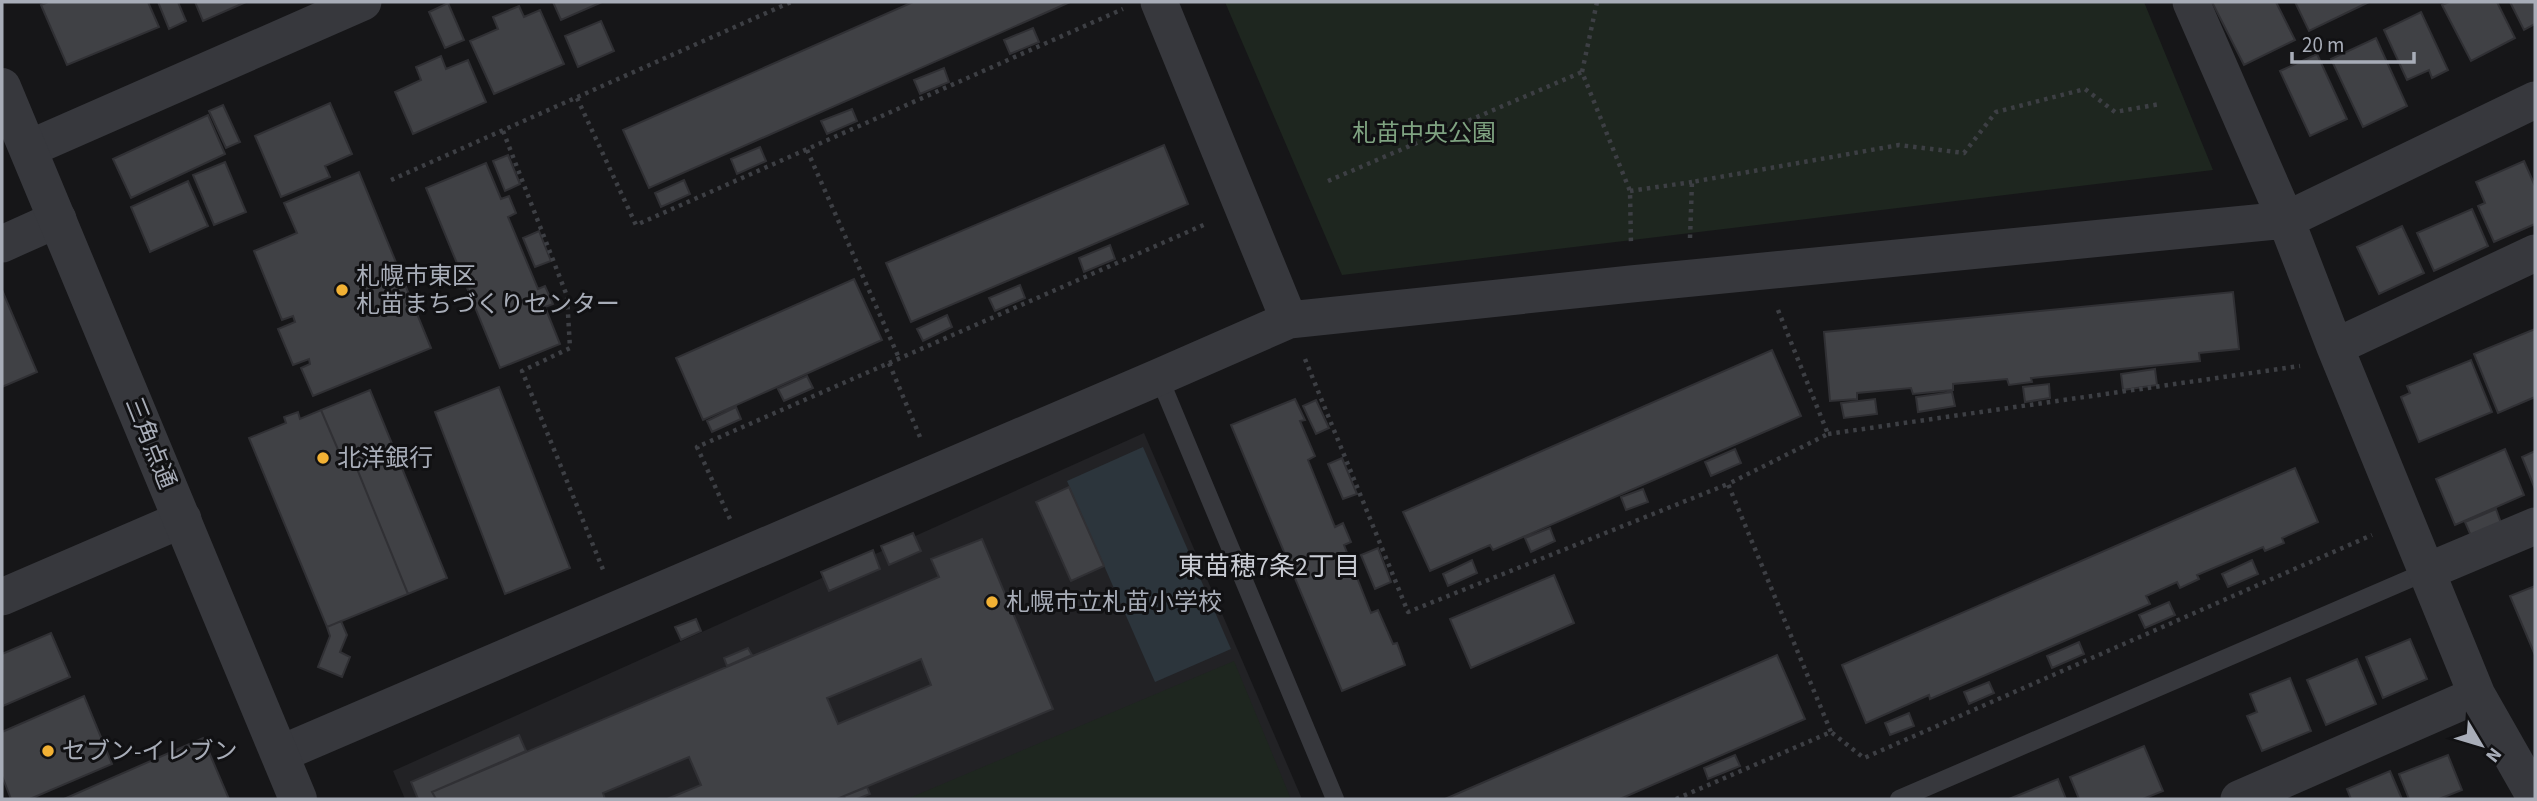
<svg xmlns="http://www.w3.org/2000/svg" width="2537" height="801" font-family="'Source Sans 3','Noto Sans JP',sans-serif">
<rect width="100%" height="100%" fill="#161618"/>
<path fill="#222225" d="M1144,433l158,366h-897l-12,-28z"/>
<path fill="#1e261f" d="M1225,2h919l69,168 -871,105z
M1234,661l57,138h-384z"/>
<path fill="#2c353c" d="M1143,447l88,202 -76,33 -88,-201z"/>
<path fill="#404145" stroke="#303034" stroke-width="2" fill-rule="evenodd" d="M48,2h100l11,25 -92,38 -26,-60z
M158,2h20l8,19 -17,8z
M195,2h51l-43,19z
M553,2h49l-41,18z
M913,2h157l-421,186 -26,-58z
M2212,2h64l19,38 -51,25z
M2295,2h74l-60,29z
M2449,2h48l18,36 -44,23 -29,-56z
M2510,2h25v22l-11,6z
M448,3l16,37 -19,8 -16,-36z
M519,6l5,11 16,-7 24,54 -70,30 -24,-53 28,-12 -5,-12z
M2421,12l27,58 -16,8 -3,-8 -22,10 -23,-50z
M601,21l13,30 -36,16 -13,-31z
M1033,28l6,14 -29,12 -6,-14z
M2376,38l31,68 -44,21 -32,-68z
M2317,54l30,65 -37,17 -30,-65z
M441,56l5,13 22,-9 18,42 -73,32 -18,-42 26,-12 -5,-13z
M944,68l5,14 -29,12 -6,-14z
M330,103l22,51 -27,12 5,11 -49,20 -26,-61z
M223,105l17,37 -14,6 -17,-37z
M852,109l5,12 -30,13 -6,-13z
M208,115l17,39 -94,44 -18,-39z
M1164,145l24,59 -277,118 -25,-59z
M760,147l6,14 -29,13 -6,-15z
M508,155l12,29 -15,7 -12,-30z
M2524,161l11,25v38l-41,18 -16,-36 7,-3 -9,-21z
M225,162l21,50 -32,13 -21,-50z
M486,163l15,36 8,-3 7,17 -8,4 30,72 7,-3 8,18 -8,3 15,37 -60,24 -74,-180z
M359,172l72,176 -118,48 -12,-28 9,-4 -1,-5 -16,6 -15,-36 17,-7 -2,-6 -11,4 -28,-69 43,-18 -13,-30z
M684,180l6,14 -29,13 -6,-14z
M188,181l20,45 -58,26 -19,-45z
M2472,209l16,37 -54,25 -17,-38z
M2402,226l22,47 -45,21 -22,-47z
M539,231l12,30 -16,6 -12,-29z
M1110,245l5,14 -31,13 -5,-14z
M854,279l28,61 -179,80 -27,-62z
M1020,285l5,13 -30,13 -6,-13z
M2,290l35,82 -35,15z
M2233,292l6,57 -40,4 1,8 -169,17 1,4 -23,3 -2,-6 -54,5v6l-40,4 -2,-6 -54,5v6l-27,2 -6,-69z
M947,315l5,12 -29,14 -6,-12z
M2535,329v68l-37,16 -24,-59z
M1772,350l29,66 -308,134 -3,-5 -60,26 -27,-59z
M2471,360l21,52 -73,30 -18,-45 9,-4 -3,-7z
M2155,369l2,16 -34,5 -2,-16z
M807,376l6,12 -29,13 -6,-12z
M2049,384l1,14 -25,4 -2,-15z
M499,387l71,181 -65,26 -70,-182z
M370,390l77,188 -39,16 -57,-140 -9,5 -21,-49z
M1952,392l3,14 -37,6 -2,-15z
M1295,399l10,21 -5,1 15,35 -7,4 27,67 8,-4 8,19 -7,3 27,68 7,-3 15,34 4,-1 8,22 -63,26 -111,-266z
M1875,399l2,15 -33,4 -3,-15z
M1316,400l13,28 -13,6 -13,-28z
M736,407l5,12 -29,13 -5,-11z
M321,410l21,49 9,-5 57,140 -81,33 -78,-189 37,-15 -2,-6 14,-5 2,7z
M1735,449l6,14 -30,13 -6,-14z
M2505,449l19,46 -69,30 -19,-46z
M2535,451v38l-13,-32z
M1342,458l15,36 -14,5 -15,-35z
M2295,468l23,54 -36,16 2,5 -19,8 -2,-4 -66,28 2,4 -19,9 -3,-6 -31,14 4,8 -220,95 -1,-4 -63,28 -24,-58z
M1069,487l35,79 -33,15 -35,-79z
M1643,489l5,13 -22,8 -5,-13z
M2496,509l5,14 -30,13 -6,-14z
M1550,528l5,13 -24,11 -6,-14z
M913,533l8,18 -32,14 -8,-19z
M982,539l71,170 -216,90h-170l34,-14 -12,-28 -86,36 2,6h-169l-4,-7 507,-215 -8,-18zM921,659l10,26 -93,39 -11,-26z
M1378,548l13,34 -16,7 -14,-34z
M873,550l7,19 -51,22 -8,-19z
M1472,560l5,13 -29,13 -5,-12z
M2252,560l6,14 -30,13 -6,-13z
M1554,575l20,48 -103,45 -21,-49z
M2535,586v69l-25,-59z
M2169,602l6,13 -30,13 -6,-13z
M696,619l5,12 -20,9 -6,-13z
M341,621l6,14 -7,17 10,5 -8,20 -24,-10 12,-31 -3,-9z
M51,633l19,44 -67,29 -1,-52z
M2410,639l17,40 -44,19 -17,-41z
M2079,642l5,12 -32,14 -5,-12z
M748,648l4,7 -25,11 -3,-8z
M1777,655l28,64 -185,80h-175z
M2357,659l19,45 -50,21 -19,-45z
M2290,678l21,53 -49,20 -15,-35 10,-4 -7,-18z
M1989,682l5,11 -25,11 -5,-12z
M84,696l28,68 -82,35h-19l-9,-23v-44z
M1909,713l5,13 -24,9 -5,-12z
M519,735l7,16 -94,41 4,7h-18l-7,-17z
M203,738l26,61h-165z
M2144,746l19,45 -20,8h-64l-9,-22z
M1735,755l5,11 -32,13 -4,-11z
M2448,755l14,35 -23,9h-30l-10,-25z
M2390,771l12,28h-51l-4,-10z
M2058,779l8,20h-57z
M867,787l3,7 -13,5h-12l-1,-3z"/>
<g fill="none" stroke-linecap="round" stroke-linejoin="round">
<path stroke="#3d3f44" stroke-width="4.5" stroke-dasharray="3.5 5" stroke-linecap="butt" d="M1597,2l-15,70 48,119 1,55
M577,98l59,127 487,-216
M503,131l64,165 3,52 -48,23 82,201
M807,150l92,208
M391,180l400,-178
M1328,181l254,-109
M1630,191l62,-9
M1690,238l2,-56 207,-37 65,8 32,-41 89,-23 30,23 45,-8
M1778,310l50,124 -100,50 103,248
M1305,359l103,253 320,-128
M889,363l319,-140
M1828,434l472,-68
M730,519l-33,-72 192,-84 31,74
M1676,799l155,-67 33,26 508,-223"/>
<path stroke="#37383d" stroke-width="18" d="M1159,377l176,422
M1899,799l529,-228"/>
<path stroke="#37383d" stroke-width="37" d="M1159,2l130,318
M2191,2l95,218 49,127 142,348 58,102
M28,149l335,-147
M2,244l56,-25
M2335,347l200,-94
M2428,571l107,-45
M2,597l181,-78
M280,754l879,-377 130,-57 342,-36 655,-64 249,-120
M2239,799l238,-104"/>
<path stroke="#37383d" stroke-width="38" d="M2,87l296,712"/>
</g>
<g fill="#f2b134" stroke="#111113" stroke-width="2.5">
<circle cx="342" cy="290" r="7"/>
<circle cx="323" cy="458" r="7"/>
<circle cx="992" cy="602" r="7"/>
<circle cx="48" cy="751" r="7"/>
</g>
<g text-anchor="middle" stroke-width="6" stroke-linejoin="round" paint-order="stroke">
<g font-size="24" fill="#7fa381" stroke="#111113">
<text x="1424" y="141">札苗中央公園</text>
</g>
<g font-size="24" fill="#a8adb8" stroke="#111113" text-anchor="start">
<text x="356" y="284">札幌市東区<tspan x="356" dy="28">札苗まちづくりセンター</tspan></text>
<text x="337" y="466">北洋銀行</text>
<text x="1006" y="610">札幌市立札苗小学校</text>
<text x="62" y="759">セブン-イレブン</text>
</g>
<g font-size="24" fill="#a8adb8" stroke="#111113">
<text transform="translate(151 443) rotate(68)" y="8">三角点通</text>
</g>
<g font-size="26" fill="#c9ccd4" stroke="#111113">
<text x="1269" y="575">東苗穂7条2丁目</text>
</g>
</g>
<rect width="2537" height="801" fill="none" stroke="#a8adb8" stroke-width="7"/>
<g transform="translate(2481 745) rotate(128)" stroke="#111113" stroke-width="5" paint-order="stroke">
<path d="M0-5L12 26L0 18L-12 26Z" fill="#a8adb8"/>
<text y="-10" font-size="19" font-weight="bold" text-anchor="middle" fill="#a8adb8">N</text>
</g>
<path d="M2292 52v10h122v-10" fill="none" stroke="#a8adb8" stroke-width="3.5"/>
<text x="2302" y="52" font-size="21" fill="#a8adb8" stroke="#111113" stroke-width="5" paint-order="stroke">20 m</text>
</svg>
